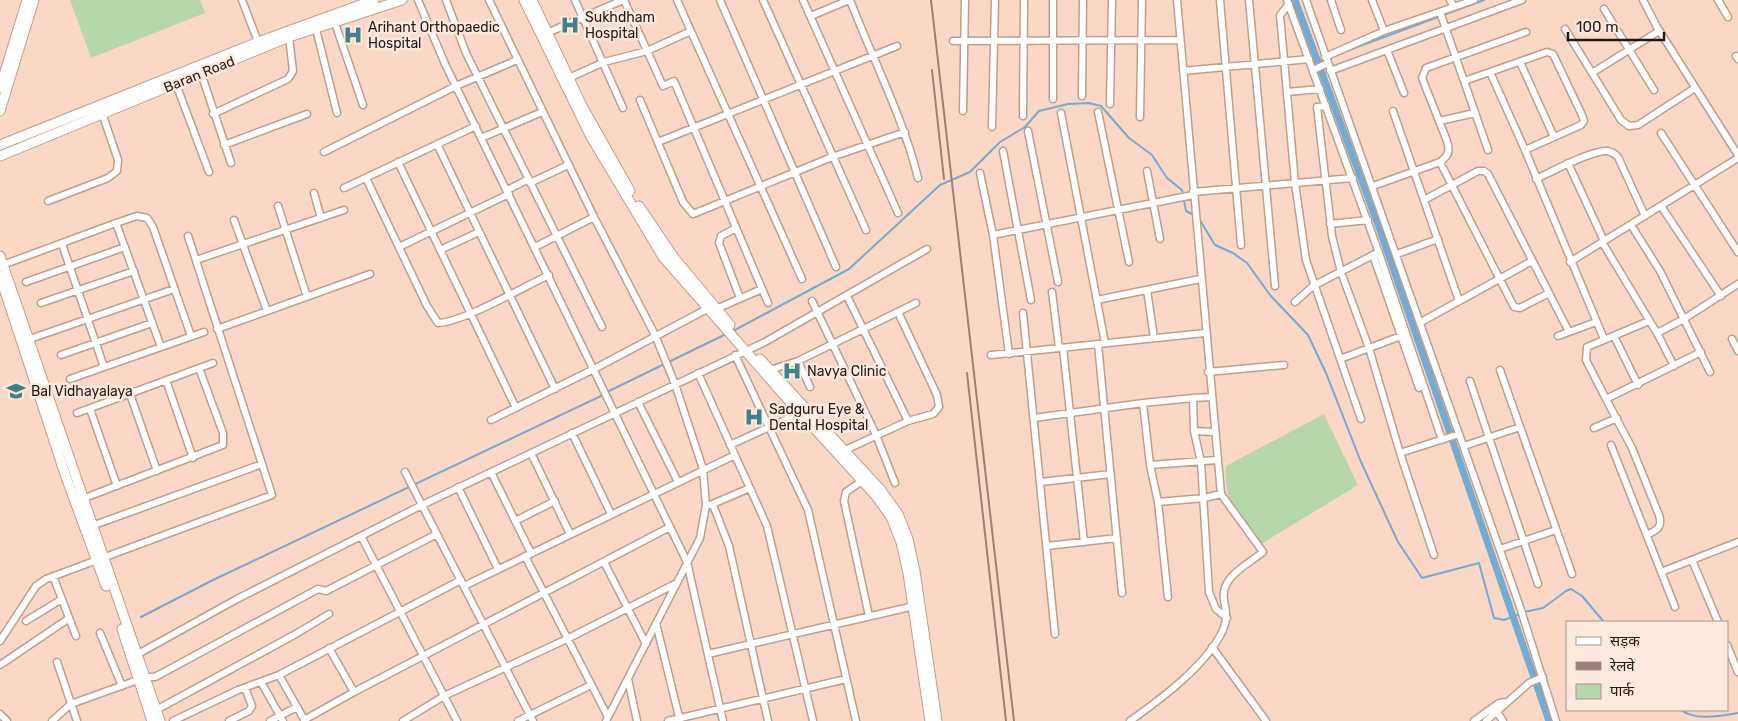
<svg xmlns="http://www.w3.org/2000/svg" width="1738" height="721" font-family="Rubik,'Noto Sans Devanagari',sans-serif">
<rect width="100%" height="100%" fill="#fbd8c6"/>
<path fill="#b6d6ab" d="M70,0h130l5,13 -114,45z
M1324,414l34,71 -97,59c-20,-27 -39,-42 -35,-78z"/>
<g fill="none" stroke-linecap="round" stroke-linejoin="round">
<path stroke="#73acd0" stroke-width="2" d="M1341,53l143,-53
M1318,62l7,-3
M1184,200l2,11 8,4
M1198,217l17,28 18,8 14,10 23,32 38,40 18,38 35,89 37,80 24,36 57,-15 15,55 10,2 16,-6
M733,331l116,-62 91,-84 30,-13 30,-30 25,-15 14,-16 29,-7 21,-1 12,3 28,32 23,17 15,23 15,12 1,5
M607,392l119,-58
M1524,612l19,-4 23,-17 5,-2 11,7 22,26
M141,617l72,-37 390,-185
M1681,710c14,11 39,6 57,3"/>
<path stroke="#73acd0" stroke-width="7" d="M1295,0l85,230 169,491"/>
<g stroke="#bf9e8d" stroke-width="9">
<path id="minor" d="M242,0l16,42
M418,0l27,64 242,498 36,159
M446,0l20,53 136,274
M489,0l105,217 61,118 20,49 28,85 3,36 -6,33 -94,183
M575,0l48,108
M624,0l39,86 11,-5 94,222
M677,0l125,279
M720,0l116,267
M763,0l103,230
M803,0l95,213
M850,0c23,60 53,117 68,178
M1220,0l21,245
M1249,0l26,286
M1287,0l92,253 63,187
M1306,0l214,607 36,114
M1331,0l10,30
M1372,0l12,31
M1450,0l4,7
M1643,0l14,27 81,128
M1718,0l10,17
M1289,4l-9,11 15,168 11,77 55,159
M1604,9l50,81
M1440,12l48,138
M811,16l38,-16
M334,20l29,85
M315,25l22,88
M1565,29l56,91 8,6 9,-1 57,-37
M547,33l76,-33
M953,41l227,-1
M1387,50l17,43
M1736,56l2,3
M1325,57l59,-26 90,-31
M1520,62l34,75
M1313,70l15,-7
M1183,71l126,-12
M1330,71l192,-71
M1490,72l57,-20 6,2 29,61 2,6 -3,4 -56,25
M201,73l30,90
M1592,73l67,-42
M569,78l35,-16 43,-11 44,-20
M1464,81l26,-9 35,78 79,189
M176,84l33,88
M1287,92l33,-3
M1082,96l1,-96
M1053,99v-99
M640,100l43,102 10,12 139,-57 73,-25
M1110,104l2,-104
M1326,106l-9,1 15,129 9,36 28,76 31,105 34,102
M963,111l2,-111
M1393,111l66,190
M1098,112l31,150
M1061,113l44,230
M213,114l75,-35 5,-8 -4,-34
M1023,116l1,-116
M1140,117l2,-117
M1439,121l36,-8
M992,127l3,-127
M1028,131l30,151
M1661,133l77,119
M481,138l61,-26
M658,142l239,-96
M437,144l118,245
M224,145l83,-31
M1003,151l28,149
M324,152l132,-66 61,-26
M398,162l118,246
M1440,162l74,145 6,1 29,-15
M1568,163l36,78
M1147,171l13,68
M980,173l13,62 16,119
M366,178l61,128 11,17c26,-1 85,-36 111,-48
M1536,179c15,-7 57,-30 72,-28 4,1 7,3 10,6l27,59
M530,183l38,-18
M1373,186l67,-24c9,-7 10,-10 7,-21l-25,-63 4,-10 100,-36
M344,188l132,-62
M507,190l22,-11
M1193,192l160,-14
M314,193l7,25
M1424,200l54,-29h6l4,3 81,158
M48,201l60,-23 9,-7 1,-11 -16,-47
M278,206l29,91
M1661,206l60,90
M234,220l33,91
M116,223l45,124
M1330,224l38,-4
M1631,225l29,46 50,101
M736,228l-15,8 -2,7 21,55
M993,235l200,-40
M1602,242l55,91 27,-14 54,-35
M62,244l42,123
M399,247l110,-53
M535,247l59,-30
M440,250l39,-18
M1397,254l41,-15
M1373,255l46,133
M196,260l148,-50
M1570,262l168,-104
M0,266l116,-43 21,-7 10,2 6,9 38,109
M26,282l99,-35
M1147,290l7,48
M1052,292l7,56
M847,296l61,125
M1097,300l103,-21
M812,301l64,134 19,48
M1295,302l18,-16 62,-32
M41,303l93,-32
M716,309l46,-20
M1023,313l32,321
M1649,321l-62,26 -1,13 20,39 95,-47
M1421,322l111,-61
M217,329l153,-55
M1657,333l17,33
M1558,336l38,-14
M1614,336l24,49
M1732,339l6,12
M27,340l147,-51
M1098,344l24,249
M1063,348l21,194
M61,355l91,-32
M735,355l73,155 48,211
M991,355l214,-22
M1340,359l61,-23
M798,361l12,26
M770,370l28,-9 118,-58
M1500,370l72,204
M1208,372l76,-7
M698,373l69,153 46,195
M70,379l134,-47
M166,380l27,78
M1470,381l68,203
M130,394l27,77
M1193,398l18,-1
M1606,399l26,49 27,67c4,12 -2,15 -12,20
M638,402l40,80
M90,409l27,77
M77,413l136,-50
M1034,418l109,-15
M491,420l103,-51 113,-60
M1594,428l23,-10
M1194,431l7,31 8,130 7,17 11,9
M572,433l39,81
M730,445l70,-32
M1611,445l64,162
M1464,446l56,-19
M843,451l65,-30 25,-7 6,-7 -2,-12 -39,-83
M531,453l39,81
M1400,453l59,-19
M1150,465l67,-5
M405,472l128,249
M491,472l40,81
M862,481l-16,11 -2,9 25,115
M1041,482l70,-8
M458,487l40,82
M82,499l141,-54v-12l-24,-65
M1158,502l46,-4 17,-4
M710,505l40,-17
M713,505l16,41 39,175
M515,521l40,-20
M89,527l173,-63
M361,536l96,185
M1047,546l70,-8
M1500,549l56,-19
M525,556l83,161
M1692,560l26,62
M604,562l42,82
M1661,572l77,-30
M53,576l23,60
M464,586l271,-131
M1168,597l-10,-95 -8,-37 -7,-62 50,-5 1,33 19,1
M26,621l36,-22
M656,623l24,98
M100,633l22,53
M0,641l36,-55 10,-7 226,-84 -84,-259
M1727,645l11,27
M1212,647l54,74
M329,648l25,44
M138,654l99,-55 185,-94 343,-163 162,-93
M708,654l206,-48
M57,662l20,59
M0,665l68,-46
M279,675l26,46
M628,679l9,42
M261,682l22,39
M158,709l136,-74 35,-21
M1497,712l6,9
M0,714l7,7
M304,720l50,-28 316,-165
M52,721l19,-17 75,-27h9l163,-88 8,2 111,-57
M173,721l65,-31 41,-15 182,-95
M229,721l20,-10 3,-5 -7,-18
M270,721l27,-14
M403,721l41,-25 123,-57 110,-56
M518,721l73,-36
M668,721l178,-42
M1130,721c31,-22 77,-56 93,-91 5,-11 3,-19 1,-30 -4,-23 23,-35 39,-48l-42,-58 -44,-494
M1474,721l25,-18 8,-1
M1486,721l43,-38 14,-6"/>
</g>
<g stroke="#bf9e8d" stroke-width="11">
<path id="tertiary" d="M524,0l67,137 72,120 121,138 92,101 15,21 10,25 7,31 22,148
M532,0l50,106 48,85
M0,88l27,-88
M0,111l34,-111
M639,206l36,53 55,66
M0,256l160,465
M0,276l66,201 40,109
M760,359l120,130 18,25 10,25 7,32 22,150
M122,629l30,92"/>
</g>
<g stroke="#bf9e8d" stroke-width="11">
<path id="secondary" d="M0,145l258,-103 116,-42
M0,156l289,-119 113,-37"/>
</g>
<use href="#minor" stroke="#fff" stroke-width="6"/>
<use href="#tertiary" stroke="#fff" stroke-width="9"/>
<use href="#secondary" stroke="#fff" stroke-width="9"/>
<path stroke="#9a8175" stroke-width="2" d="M931,0l83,721
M932,70l12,109
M967,373l39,348"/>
</g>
<defs>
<g id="hospital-bare" transform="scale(1.5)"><path d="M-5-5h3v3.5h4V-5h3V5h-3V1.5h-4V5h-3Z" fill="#3c838c" stroke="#fee9de" stroke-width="2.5" paint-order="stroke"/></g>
<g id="school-bare" transform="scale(1.5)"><path d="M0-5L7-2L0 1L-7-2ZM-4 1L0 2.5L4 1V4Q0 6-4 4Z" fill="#3c838c" stroke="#fee9de" stroke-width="2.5" paint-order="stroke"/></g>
</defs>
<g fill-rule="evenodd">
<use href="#hospital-bare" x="570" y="25"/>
<use href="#hospital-bare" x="353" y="35"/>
<use href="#hospital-bare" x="792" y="371"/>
<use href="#school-bare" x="16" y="391"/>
<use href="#hospital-bare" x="754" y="417"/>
</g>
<g text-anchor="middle" stroke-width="5" stroke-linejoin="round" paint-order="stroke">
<g font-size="14" fill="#251812" stroke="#fee9de" text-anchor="start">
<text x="585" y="22">Sukhdham<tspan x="585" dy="16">Hospital</tspan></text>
<text x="368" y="32">Arihant Orthopaedic<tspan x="368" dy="16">Hospital</tspan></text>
<text x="807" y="376">Navya Clinic</text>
<text x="31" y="396">Bal Vidhayalaya</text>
<text x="769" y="414">Sadguru Eye &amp;<tspan x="769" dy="16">Dental Hospital</tspan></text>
</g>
<g font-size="14" fill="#251812" stroke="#fee9de">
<text transform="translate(199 74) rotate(-22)" y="5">Baran Road</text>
</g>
</g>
<rect x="1566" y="621" width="162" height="90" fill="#fee9de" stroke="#a7958c"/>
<rect x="1576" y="637" width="25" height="8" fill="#ffffff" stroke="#a7958c"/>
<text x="1610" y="646" font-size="15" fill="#251812">सड़क</text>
<rect x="1576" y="662" width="25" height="8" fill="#9a8175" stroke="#a7958c"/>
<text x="1610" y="671" font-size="15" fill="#251812">रेलवे</text>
<rect x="1576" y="684" width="25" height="15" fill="#b6d6ab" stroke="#a7958c"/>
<text x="1610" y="696" font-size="15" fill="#251812">पार्क</text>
<path d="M1568 32v8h96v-8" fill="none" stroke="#251812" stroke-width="2.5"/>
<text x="1576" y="32" font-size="15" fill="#251812" stroke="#fee9de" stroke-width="4" paint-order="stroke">100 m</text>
</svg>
